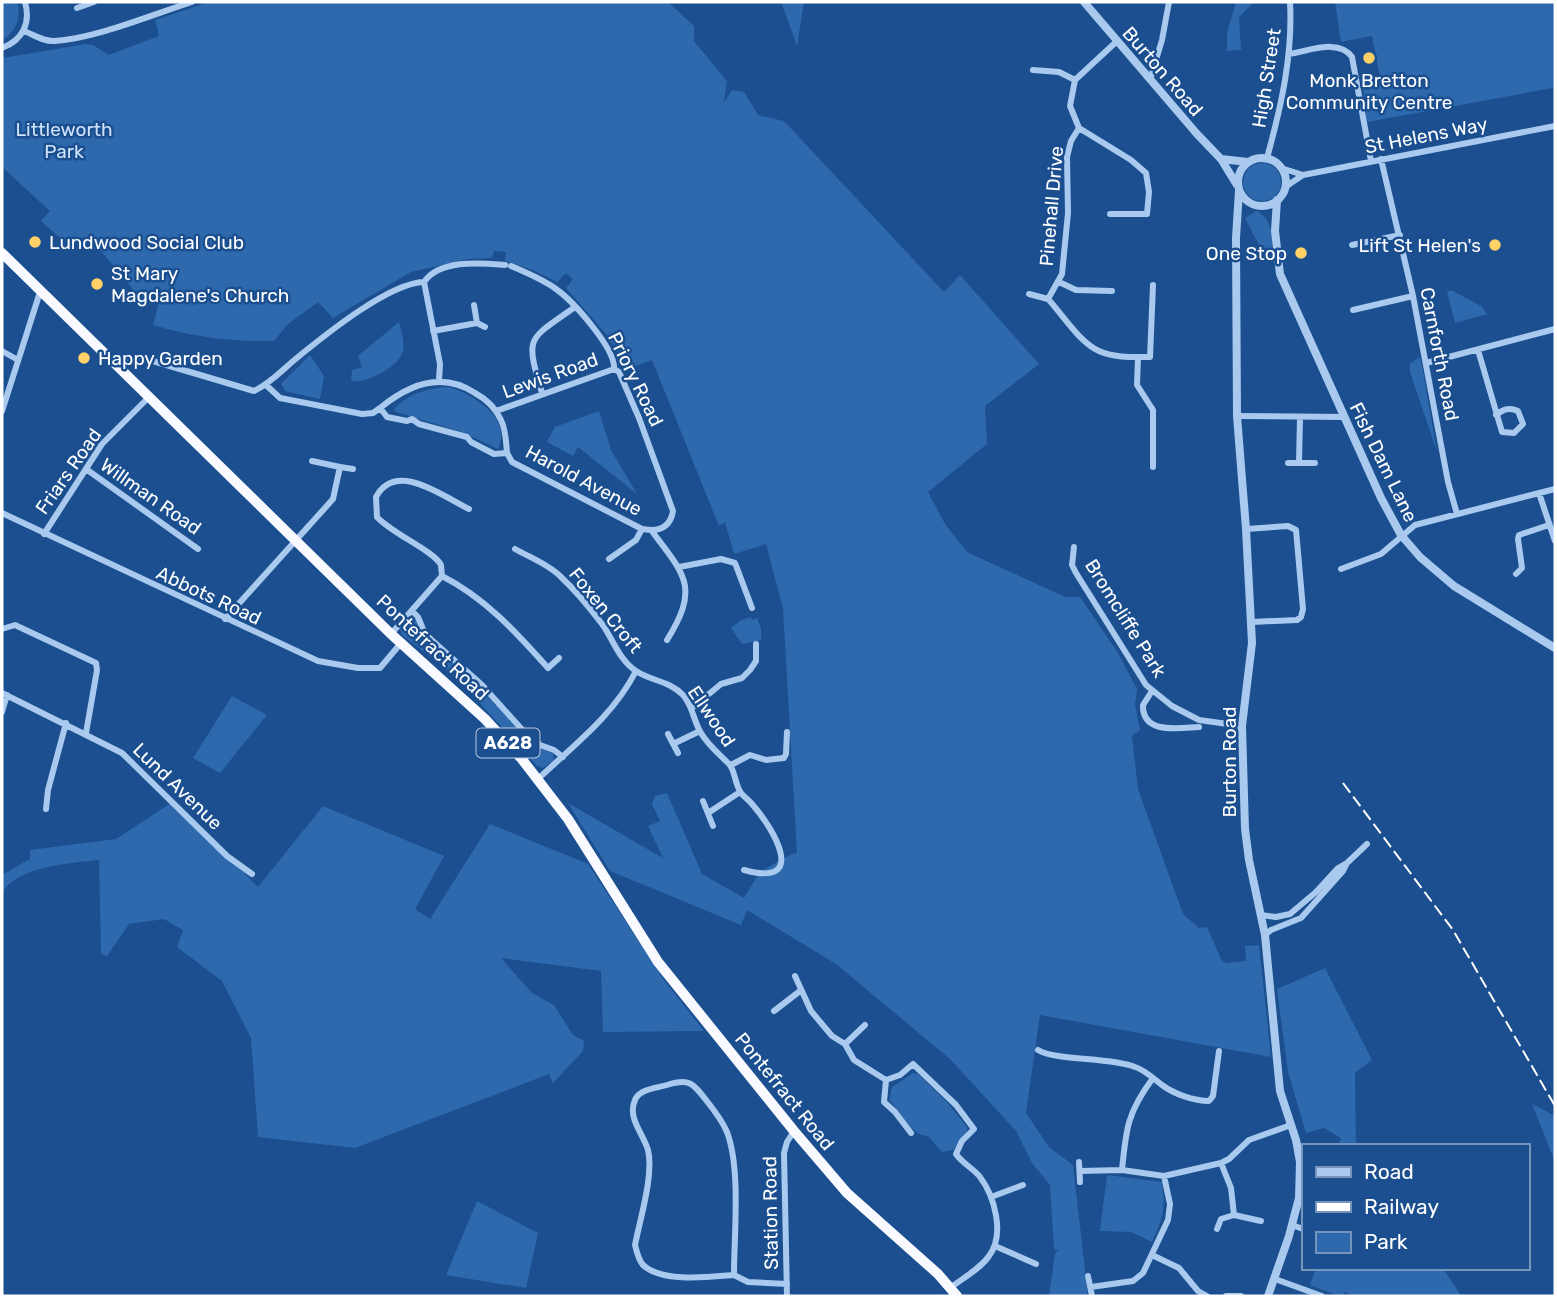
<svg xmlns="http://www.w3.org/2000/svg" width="1557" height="1298" font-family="Rubik,sans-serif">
<rect width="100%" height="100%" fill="#1b4f8f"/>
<path fill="#2e69ad" d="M2,2h15c5,17 -1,28 -14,38z
M209,2h459l26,24v15l33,40 -3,22 8,-13 12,2 14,23 26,6 160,171 16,-17 79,89 -54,42 2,38 -59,48 17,32 22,28 98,45h15l38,56 19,36 -2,15 5,26 -8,6 6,53 45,125 16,14 8,-1 15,34 5,2 19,-2 -1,-15 14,-1 12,112 -231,-42 -14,98 23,34 24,18 15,131h-39l6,-42 3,-4 -4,-1 -4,-64 -18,-22 -16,-32 -66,-72 -114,-95 -89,-54 -6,15 -131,-54 -42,-68 95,55 -15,-32 12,-5 -8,-17 3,-8 12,-3 35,81 42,24 16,-27c14,-5 23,-15 37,-18l-14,-244 -17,-65 -32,10 -9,-32 -6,4 -67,-166 -24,9 -22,-35 -40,-46 7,-9 -7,-6 -9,9 -24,-12 -28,-9 1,-9 -12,-1 -2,7 -24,1 -57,13 -78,46 -15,-16 -30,22 -14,17c-41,1 -82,-4 -121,-16l9,-34 -26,2 -45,-54 -19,10 -31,-28 9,-10 -48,-44v-109l84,-14 7,1 16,10 50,-19 -4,-16z
M781,2h23l-7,44z
M1236,2h18l-15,15 2,33 -14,1v-18z
M1335,2h218v86l-186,34 -4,-35 18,-4 -9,-47 -31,6z
M1243 182a19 19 0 1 1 38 0a19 19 0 1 1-38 0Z
M1256,211c19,8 15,30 17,48l-6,2 -22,-43z
M1451,290l30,16 6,8 -32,9 -8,-31z
M399,322c2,8 6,20 4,29 -4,16 -37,33 -52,30l1,-11 10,-3 -4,-11z
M310,355l14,21 -4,23 -35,-8 -4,-7z
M1419,357l2,3 16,92 -27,-80v-8z
M449,387c23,7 64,31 49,62l-36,-17 -69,-21c12,-17 36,-23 56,-24z
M599,411l12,39 26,44 -59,-47 -5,9 -26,-14 8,-15z
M411,617h4l11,21 57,54 41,42 16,14 13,5 1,7 -11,8 -6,-2 -82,-90 -53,-41 -2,-5z
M751,617l1,3 5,-2 4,11v11l-19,4 -11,-16 10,-8z
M232,696l35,19 -47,58 -27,-15z
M174,801l84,86 65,-81 121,50 -29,53 15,10 60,-95 98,40 76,116 40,51 -101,1 -2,-61 -100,-13 31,35 22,12 19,30 11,6 -1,10 -30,32 -4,-9 -194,74 -97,-11 -7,-99 -29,-57 -45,-34 6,-17 -19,-11 -35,5 -22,32 -6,-2 -2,-94c-28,3 -82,6 -97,33v-18l28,-16v-9l86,-11z
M1325,968l47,92 -17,13 1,73h-18l3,-8 -17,-10 -18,5 -18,-61 -11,-83z
M913,1073l5,1 28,27 21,26v5l-14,18 -11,2 -14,-16c-17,0 -27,-24 -39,-36l3,-13z
M1532,1104l23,12v46z
M1107,1175l55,7c4,27 1,36 -10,60l-21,-10 -31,-1z
M477,1201l61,32 -12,55 -80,-13z
M1316,1268h127l18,28h-108l-8,-4 -3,4h-3l-29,-11z"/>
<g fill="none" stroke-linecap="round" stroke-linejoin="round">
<path stroke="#a9c9ee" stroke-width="6" d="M77,8l17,-6
M24,31c10,4 20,11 31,10 42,-3 96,-26 137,-39
M2,48c21,-8 29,-25 23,-46
M1289,54c20,-3 50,-16 63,3l19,104
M1033,70l26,2 16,8
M1150,80l12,-40 7,-38
M1079,128l-8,13 -4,16 1,56 -6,61 -14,25c15,16 31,43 51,52 15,7 35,6 51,6l3,-72
M1267,158c14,-51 26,-103 23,-156
M1381,159l32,137 35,186 9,32
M1281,168l22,7
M1285,187l18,-12 252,-49
M1110,214h37l2,-22 -3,-19 -15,-13 -52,-32 -9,-22 5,-26 41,-38
M1352,245l48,-10
M511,266c16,7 31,13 45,23 17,12 60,60 58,80l5,3 20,46 34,93c-2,12 -9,19 -22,19
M424,282l16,82 -1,16
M1059,282l17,8 36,1
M1029,294l19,5
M474,305l3,18 8,4
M1353,310l60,-14
M433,331l44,-8
M1478,350l24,82 12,1 9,-9 -5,-13c-9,-4 -14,-2 -22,4
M2,351l16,9
M1138,357l-1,28 16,25v57
M1426,363l129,-34
M119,368l17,-12 118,35c17,-8 29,-22 44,-34 27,-22 91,-74 126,-75 16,-23 56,-19 81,-17
M266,385l14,13 82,16 11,-1 7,-5 7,9 20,4 5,-2 7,5 48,13 4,5 23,12 13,-1 5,9 130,67 9,1c34,45 49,57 16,110
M542,393c-17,-58 -15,-52 33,-86
M380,408c28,-23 62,-37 95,-15 11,6 21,16 26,27 5,10 5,22 6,33
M2,411l38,-119
M496,411l118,-42
M1237,416l107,1
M1288,463h27
M1299,463l1,-46
M340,467l13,2
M86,469l112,80
M1539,493l16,48
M2,513l316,148 40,7h22l21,-25
M1246,529l42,-3 8,4 7,79 -2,8 -4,3 -45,2
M44,534l58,-90 47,-47
M1074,547l-2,18 4,8 70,112 26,21 27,14 43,6
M515,549c14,8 33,15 45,27 15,14 30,32 42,48 11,15 17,36 34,47 15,10 34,10 47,24 10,11 10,25 18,38 7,12 18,21 28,31 6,6 6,21 12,29 3,4 8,7 11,11 22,25 57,84 -8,66
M609,559l27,-19 6,-11
M679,567l42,-8 14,4 17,45
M1341,569l40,-15 34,-29 140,-36
M1516,574l6,-6 -4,-29 1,-4 30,-10
M442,576c0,-2 -1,-9 -1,-11 -7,-14 -50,-32 -64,-48l-1,-20c20,-37 66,-1 93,12
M442,576c43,22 74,56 106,92l11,-10
M412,611l6,6 7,17 57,51 45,50 13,10 14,5 9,7
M225,619l108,-120 7,-32 -28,-6
M2,629l13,-4 81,38 1,7 -11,63
M391,634l51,-58
M1152,691l-9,14c-1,30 36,23 56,22
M2,693l120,60 105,103 25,18
M692,708l29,-24 21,-6 8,-8 6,-9v-17
M2,712l5,-17
M668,734l10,19
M673,744l27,-13
M731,765l19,-10 16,5 18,-2 2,-4 1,-22
M538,779c36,-34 75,-63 98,-108
M703,801l10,25
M46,809l2,-19 18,-67
M708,813l32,-21
M1261,915l15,2 14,-3 26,-22 22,-24 9,-5
M1265,935l6,-5 30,-12 42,-47 4,-8 20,-19
M795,976l16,35 21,25 13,8 9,16 32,20 14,-5 13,-11 43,41 18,24 -12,12 -6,13c7,10 17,14 24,23 15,20 25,58 9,79 -9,13 -26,22 -39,32
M774,1011l26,-20
M845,1044l20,-19
M1038,1050c18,11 72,7 97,17 10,3 19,12 27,18 12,9 32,16 47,16l4,-5 6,-45
M886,1080l-2,22 11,10 16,21
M1079,1162l1,20
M1221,1163l10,25 3,27
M1122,1170c4,-41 5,-57 31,-92
M1080,1171l42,-1 42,6 57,-13 8,-4 20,-19 42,-15
M991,1197l32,-12
M1292,1225l11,4
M1217,1229l4,-10 13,-4 27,6
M995,1246l41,18
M1152,1255l27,13 19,23 9,5
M734,1275c-25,2 -72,8 -91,-10 -5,-6 -6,-13 -8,-20 5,-26 19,-70 13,-95 -5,-17 -21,-32 -13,-50 4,-11 22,-12 32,-15 22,-7 26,-2 39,15 8,10 16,20 21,32 14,37 7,102 7,143l14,7 39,2
M1088,1276l4,20
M1275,1279l47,17
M1091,1287l42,-6 10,-8 25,-53 2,-16 -6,-28
M787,1296l-3,-143 3,-11 7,-11
M1226,1296h15"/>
<path stroke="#a9c9ee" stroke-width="8" d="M1084,2l113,132 24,25 16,26
M1238 182a24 24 0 1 1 48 0a24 24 0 1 1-48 0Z
M1221,159l27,3
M1239,191l-3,47 1,178 9,113 6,114 -10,83 3,103 4,31 16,75 15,156 16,49 4,22 -1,36 -10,38 -21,60
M1277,200l-2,31 5,43 101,224 20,37 19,22 34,29 101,62"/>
<path stroke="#f8faff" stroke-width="10" d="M2,253l389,381 94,85 36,39 47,61 90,143 136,169 53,62 91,81 19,22"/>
<path stroke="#fff" stroke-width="2" stroke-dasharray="12 5" stroke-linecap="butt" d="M1343,783l110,147 102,176"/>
</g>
<g fill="#ffd166" stroke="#1b4f8f" stroke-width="2.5">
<circle cx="1369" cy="58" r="7"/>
<circle cx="35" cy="242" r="7"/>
<circle cx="1495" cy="245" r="7"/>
<circle cx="1301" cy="253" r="7"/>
<circle cx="97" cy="284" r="7"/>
<circle cx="84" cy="358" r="7"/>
</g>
<g text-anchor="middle" stroke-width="5" stroke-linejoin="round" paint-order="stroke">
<rect fill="#1b4f8f" stroke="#bbcadd" stroke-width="2" x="476.5" y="728.5" width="63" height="29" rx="5"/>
<g font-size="18" font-weight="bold" fill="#fff">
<text x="508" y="749">A628</text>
</g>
<g font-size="19" fill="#fff" stroke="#1b4f8f">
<text transform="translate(1163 71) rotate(49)" y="7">Burton Road</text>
<text transform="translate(1266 78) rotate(-81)" y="7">High Street</text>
<text transform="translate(1426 135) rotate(-11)" y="7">St Helens Way</text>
<text transform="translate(1051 206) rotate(-85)" y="7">Pinehall Drive</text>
<text transform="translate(1440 354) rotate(79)" y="7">Carnforth Road</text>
<text transform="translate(550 375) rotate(-20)" y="7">Lewis Road</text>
<text transform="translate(636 379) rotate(64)" y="7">Priory Road</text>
<text transform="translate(1384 462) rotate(64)" y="7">Fish Dam Lane</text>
<text transform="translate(68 471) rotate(-55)" y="7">Friars Road</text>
<text transform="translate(584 480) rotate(28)" y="7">Harold Avenue</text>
<text transform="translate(151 496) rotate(35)" y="7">Willman Road</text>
<text transform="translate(209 595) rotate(25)" y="7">Abbots Road</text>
<text transform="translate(606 610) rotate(51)" y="7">Foxen Croft</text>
<text transform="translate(1126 618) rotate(58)" y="7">Bromcliffe Park</text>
<text transform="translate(433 647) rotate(43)" y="7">Pontefract Road</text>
<text transform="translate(712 716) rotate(56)" y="7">Ellwood</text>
<text transform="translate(1229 762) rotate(-90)" y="7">Burton Road</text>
<text transform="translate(178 786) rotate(44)" y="7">Lund Avenue</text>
<text transform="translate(785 1091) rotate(51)" y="7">Pontefract Road</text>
<text transform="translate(770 1213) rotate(-91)" y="7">Station Road</text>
</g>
<g font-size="19" fill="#fff" stroke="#1b4f8f" text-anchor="start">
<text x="1369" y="87" text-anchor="middle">Monk Bretton<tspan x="1369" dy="22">Community Centre</tspan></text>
<text x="49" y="249">Lundwood Social Club</text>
<text x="1481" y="252" text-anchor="end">Lift St Helen's</text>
<text x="1287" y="260" text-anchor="end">One Stop</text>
<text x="111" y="280">St Mary<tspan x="111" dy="22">Magdalene's Church</tspan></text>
<text x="98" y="365">Happy Garden</text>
</g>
<g font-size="19" fill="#cfe3fa" stroke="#1b4f8f">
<text x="64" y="136">Littleworth<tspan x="64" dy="22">Park</tspan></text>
</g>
</g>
<rect width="1557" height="1298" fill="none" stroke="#ffffff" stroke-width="7"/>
<rect x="1302" y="1144" width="228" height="126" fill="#1b4f8f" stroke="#7695bc" stroke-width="2"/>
<rect x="1316" y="1167" width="35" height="10" fill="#a9c9ee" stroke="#7695bc" stroke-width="2"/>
<text x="1364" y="1179" font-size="21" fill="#ffffff">Road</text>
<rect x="1316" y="1202" width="35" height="10" fill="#ffffff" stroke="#7695bc" stroke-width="2"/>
<text x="1364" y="1214" font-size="21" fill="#ffffff">Railway</text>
<rect x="1316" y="1232" width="35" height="21" fill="#2e69ad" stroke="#7695bc" stroke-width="2"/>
<text x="1364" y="1249" font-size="21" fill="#ffffff">Park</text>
</svg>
